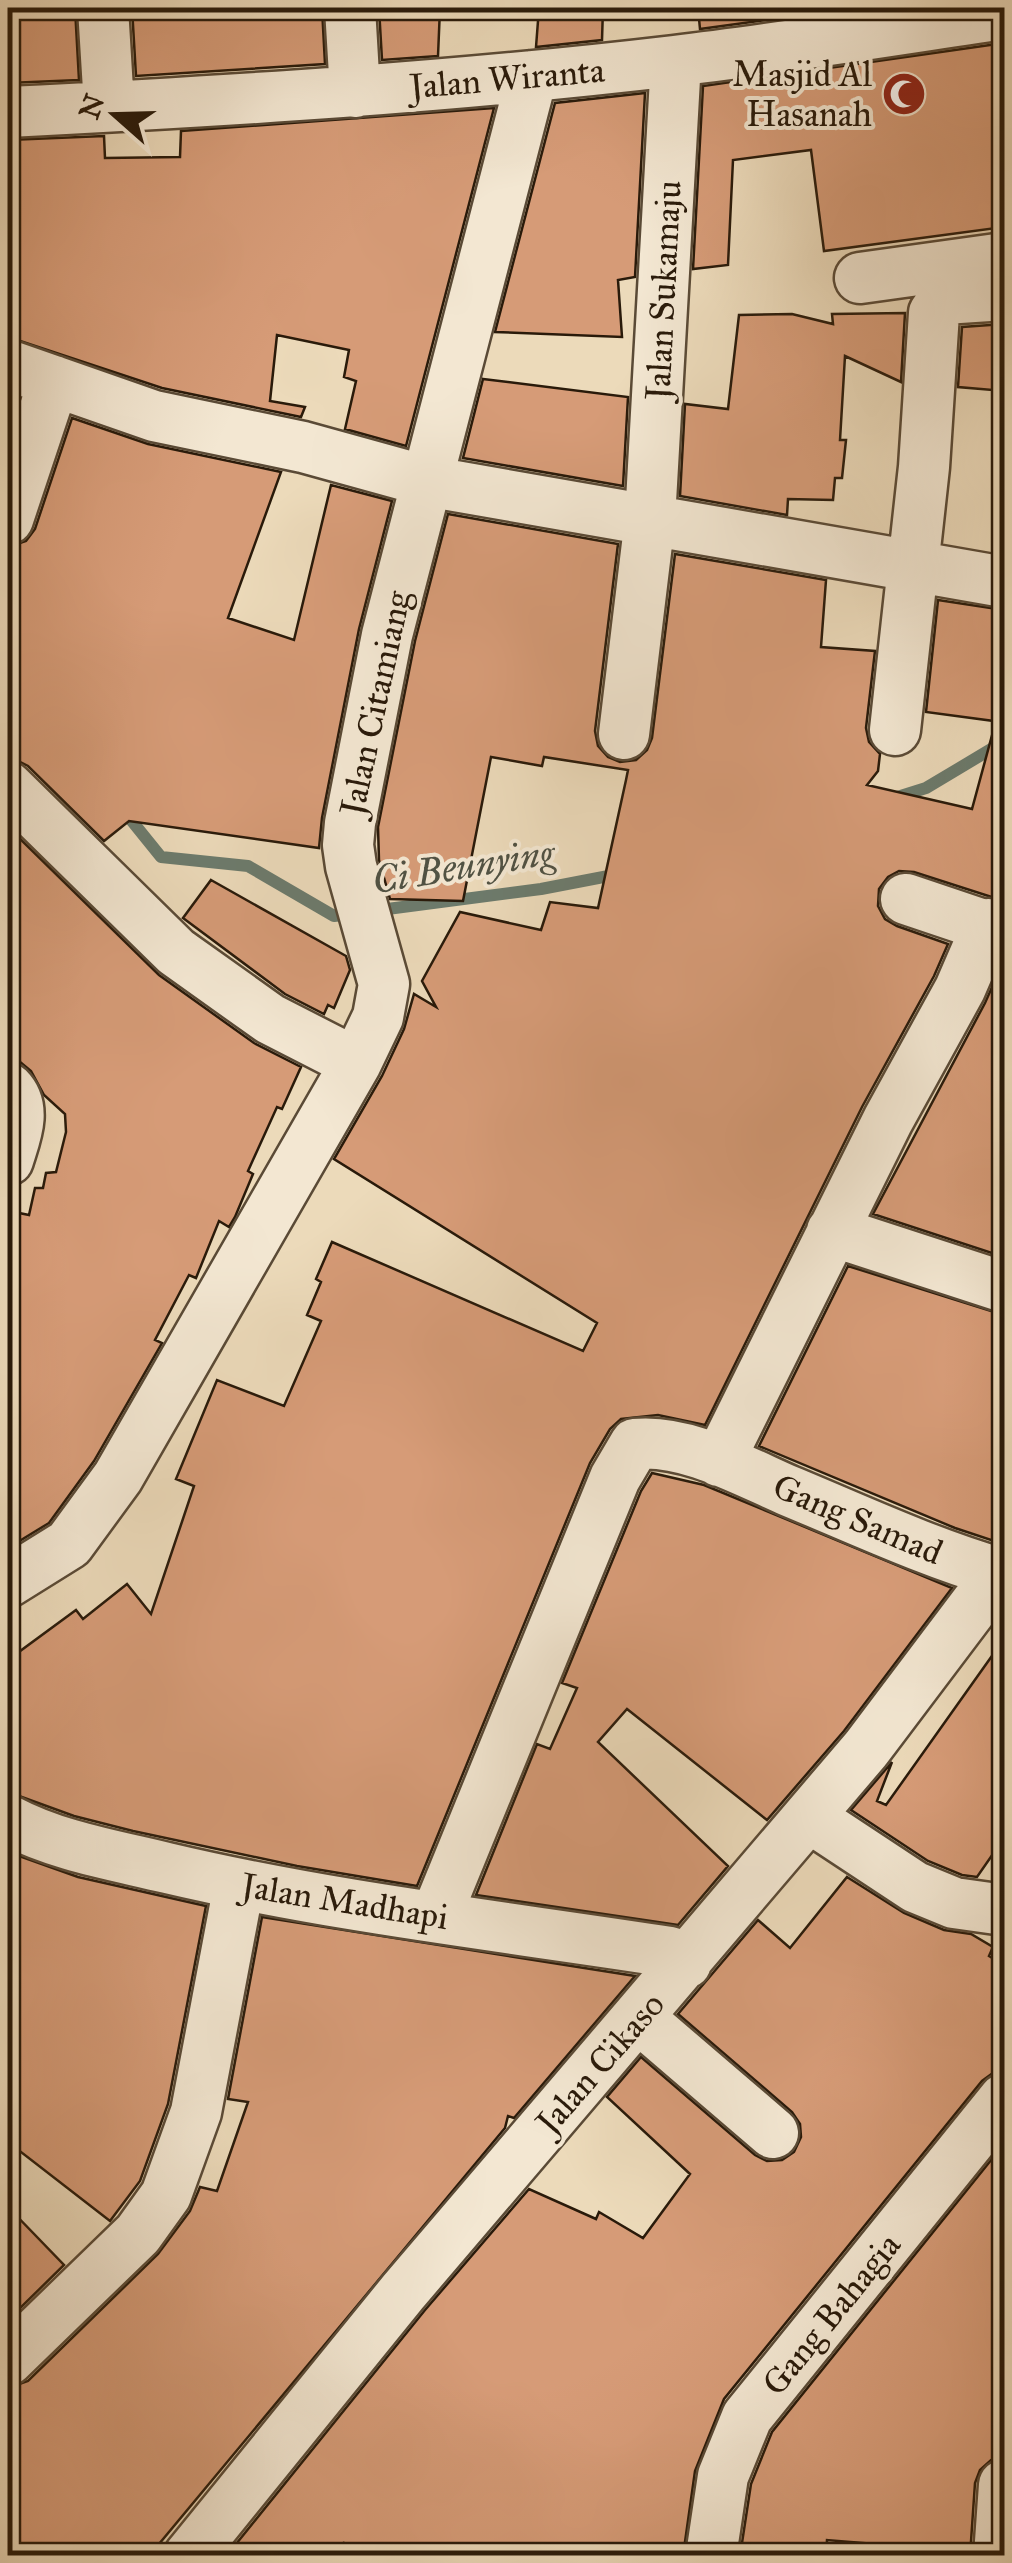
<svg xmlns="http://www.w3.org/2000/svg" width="1012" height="2563" font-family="'IM FELL Great Primer',serif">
<rect width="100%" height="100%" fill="#ecdaba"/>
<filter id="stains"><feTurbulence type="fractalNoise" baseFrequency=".002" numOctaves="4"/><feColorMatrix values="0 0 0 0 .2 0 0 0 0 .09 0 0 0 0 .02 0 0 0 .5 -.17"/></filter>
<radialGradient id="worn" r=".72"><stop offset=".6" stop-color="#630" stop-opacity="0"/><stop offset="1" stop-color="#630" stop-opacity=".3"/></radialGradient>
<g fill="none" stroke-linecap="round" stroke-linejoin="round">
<path stroke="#6c7b6d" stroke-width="12" d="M891,799l35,-11 67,-40h11
M123,810l38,47 87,9 86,50 18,-2
M372,911l169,-22 78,-15"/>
</g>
<path fill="#d69b77" stroke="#291a0a" stroke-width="2.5" d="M10,8h65l4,72 -71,3z
M132,8h190l3,56 -189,12z
M379,8h61l-2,48 -56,4z
M539,8h64l-1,32 -66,7z
M698,8h155l-153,21z
M1004,43v184l-180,24 -13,-101 -78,10 -5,105 -35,4 10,-183z
M645,93l-10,184 -17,3 4,57 -127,-5 60,-229z
M494,108l-88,338 -61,-17 11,-48 -12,-4 5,-27 -72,-15 -7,66 35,6 -4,10 -139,-29 -154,-51v-197l96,-4 1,22 75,-1 1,-26z
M905,313l-4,69 -56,-26 -5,84h6l-4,38h-7l-2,22 -45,-1 -1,16 -107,-19 5,-92 43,5 11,-94 53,-1 41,10 -1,-10z
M1004,324v67l-46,-4 4,-60z
M483,379l145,18 -5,89 -160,-28z
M72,418l76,26 133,28 -53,146 66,22 37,-155 61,16 -33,128 -37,189 -3,30 -190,-27 -25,20 -76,-75 -12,-6 -8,-1v-212l18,-6 9,-12z
M448,514l170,30 -23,187 3,15 10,11 12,5 16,-2 11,-10 5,-12 23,-184 151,26 -5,67 54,4 -9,77 3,14 11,12 -2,17 -11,14 105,24 22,-81 10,2v171l-90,-29 -15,-1 -11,6 -9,12 -1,17 7,13 12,7 51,18 -14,32 -72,131 -157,318 -47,-10 -37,4 -11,10 -20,34 -173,423 -120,-20 -164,-35 -59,-15 -66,-24v-132l68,-50 7,9 44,-35 24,30 43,-128 -18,-7 41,-99 67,26 37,-85 -14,-6 14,-33 -5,-3 16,-37 251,109 14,-28 -263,-164 48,-83 22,-47 10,-35 22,13 -14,-26 38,-69 81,18 9,-28 48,6 28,-128 2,-10 -84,-13 -2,9 -51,-9 -28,144 -73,-2 -11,-39 -1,-33 37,-186z
M938,600l66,10v100l-9,-1 -1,12 -68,-9z
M8,827l151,148 95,68 47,24 -19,42 -5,-2 -29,64 5,3 -18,43 -6,10 -10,-6 -23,57 -7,-3 -34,65 7,3 -68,118 -45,62 -41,25v-310l11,-25 10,2 6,-27h8l3,-15 10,-1 10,-40 -1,-18 -21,-19 -13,-24 -11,-9 -12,-2z
M211,880l135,76 4,14 -16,38 -6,-3 -4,9 -39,-20 -102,-76z
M1004,960v297l-131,-43 112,-211z
M848,1266l156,49v223l-13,2 -36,-12 -196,-82z
M652,1473l52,12 248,103 -108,143 -77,89 -140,-111 -29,33 130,124 -50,59 -202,-30 61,-151 13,5 27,-61 -15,-5 79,-192z
M1004,1639v199l-27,39 -15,-2 -34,-14 -77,-51 41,-48 -15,39 9,4z
M8,1852l70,25 128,29 -38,198 -28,77 -30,40 -102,-79z
M847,1877l57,36 40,17 27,4 22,13 -4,9 15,9v106l-11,2 -11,8 -258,318 -29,72 -12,85h-275l-64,-13 -2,13h-100l-10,-7 193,-239 104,-121 67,30 3,-7 44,26 47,-64 -83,-77 34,-40 114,98 12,6 15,-1 12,-8 7,-15 -1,-13 -8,-12 -114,-98 80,-94 32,28z
M262,1917l373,59 -121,142 -6,-2 -3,12 -356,428h-141v-168l20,-7 130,-127 32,-43 10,-24 17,4 31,-89 -20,-3z
M1004,2144v312l-13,4 -11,10 -5,13 -5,73h-17v-10h-54l-72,-6 -1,16h-86l11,-72 21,-52z
M8,2207l56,58 -56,55z"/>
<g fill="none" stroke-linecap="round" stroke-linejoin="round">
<g stroke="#5a4a36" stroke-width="55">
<path id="minor" d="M103,8l6,98
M350,8l5,84
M8,112c222,-11 445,-25 666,-51 110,-13 220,-31 330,-47
M860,278l144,-20
M8,365l146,51 149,31 123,34 578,101
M8,519l46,-138
M895,730l29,-263 10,-154 10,-14 60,-4
M624,734l26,-215 26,-458
M8,787l168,165 94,67 86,44
M906,899l98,33
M8,1088c20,20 7,49 0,72
M832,1231l172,56
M719,1461l169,-341 72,-131 28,-65
M8,1582l61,-38 49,-67 238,-414 22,-46 6,-33 -33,-118 -3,-21 2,-22 37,-188 145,-559
M809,1817l106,70 39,16 50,7
M8,1820c49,26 105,35 159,48 165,39 335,58 503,84l16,11
M436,1916l179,-438 20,-34c51,-5 108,27 154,47 70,29 138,61 210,82
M639,2018l134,115
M8,2360l130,-126 28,-39 30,-83 43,-227
M189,2556l214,-264 463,-543 138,-183
M711,2556l12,-80 24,-59 257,-318
M999,2556l5,-71"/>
</g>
<use href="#minor" stroke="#f3e7d2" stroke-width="50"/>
</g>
<defs>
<g id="mosque-disc" transform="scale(2.25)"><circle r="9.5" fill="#8f2418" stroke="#f3e7d2"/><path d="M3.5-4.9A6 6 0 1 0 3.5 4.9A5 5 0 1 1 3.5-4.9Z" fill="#fff"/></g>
</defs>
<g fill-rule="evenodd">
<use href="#mosque-disc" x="904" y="94"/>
</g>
<g text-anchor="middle" stroke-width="8" stroke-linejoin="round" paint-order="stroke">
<g font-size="35" fill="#291a0a" stroke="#f3e7d2" text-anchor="end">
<text x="872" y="86">Masjid Al<tspan x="872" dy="40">Hasanah</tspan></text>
</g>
<g font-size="35" fill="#291a0a" stroke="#f3e7d2">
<text transform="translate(507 78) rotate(-5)" y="12">Jalan Wiranta</text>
<text transform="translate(663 290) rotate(-87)" y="12">Jalan Sukamaju</text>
<text transform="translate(375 703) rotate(-78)" y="12">Jalan Citamiang</text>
<text transform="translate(858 1519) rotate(23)" y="12">Gang Samad</text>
<text transform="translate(345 1901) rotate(9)" y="12">Jalan Madhapi</text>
<text transform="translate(600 2063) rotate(-49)" y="12">Jalan Cikaso</text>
<text transform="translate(831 2314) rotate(-51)" y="12">Gang Bahagia</text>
</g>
<g font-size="38" font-style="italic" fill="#505244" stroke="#f3e7d2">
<text transform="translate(463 866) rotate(-9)" y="13">Ci Beunying</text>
</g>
</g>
<rect width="1012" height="2563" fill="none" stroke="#ecdaba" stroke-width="40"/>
<rect x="10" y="10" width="992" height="2543" fill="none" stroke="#291a0a" stroke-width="5"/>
<rect x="20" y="20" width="972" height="2523" fill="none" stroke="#291a0a" stroke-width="2.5"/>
<g transform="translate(115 115) rotate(290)" stroke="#f3e7d2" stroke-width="8" paint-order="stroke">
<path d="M0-8L18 38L0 25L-18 38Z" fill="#291a0a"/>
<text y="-15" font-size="28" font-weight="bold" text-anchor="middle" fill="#291a0a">N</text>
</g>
<rect width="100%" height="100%" filter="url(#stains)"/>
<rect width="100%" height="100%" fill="url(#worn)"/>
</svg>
